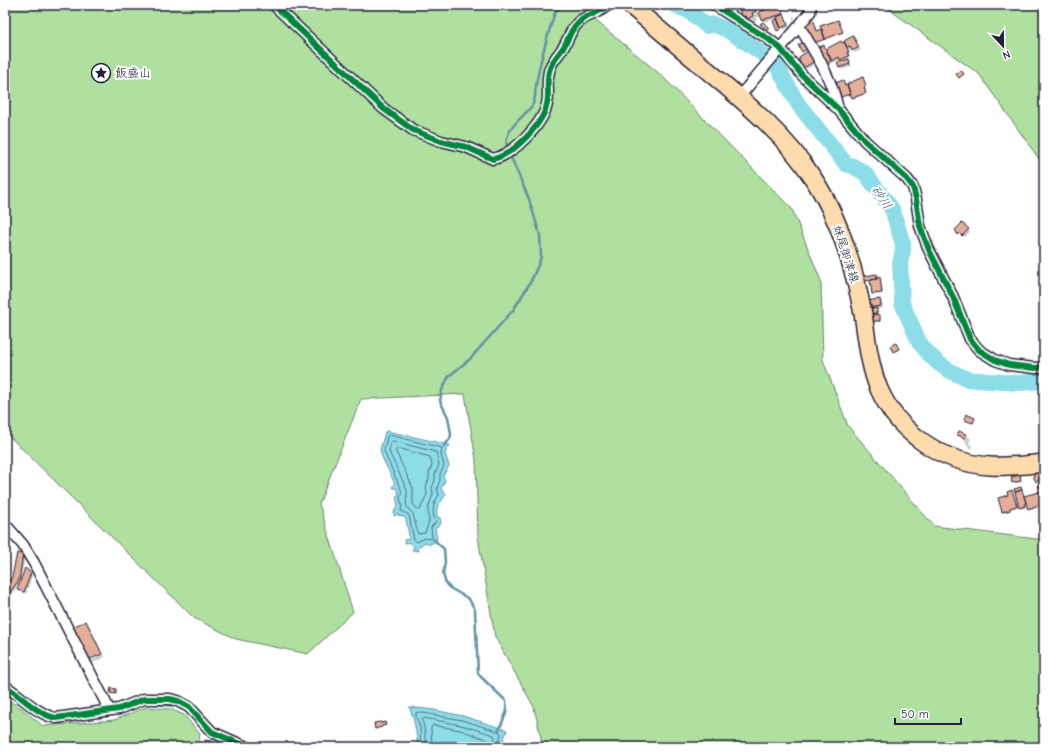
<svg xmlns="http://www.w3.org/2000/svg" width="1049" height="752" font-family="'Comic Neue','Klee One',sans-serif">
<rect width="100%" height="100%" fill="#fff"/>
<filter id="ink" filterUnits="userSpaceOnUse"><feTurbulence type="fractalNoise" baseFrequency=".025" numOctaves="2"/><feDisplacementMap in="SourceGraphic" scale="8" xChannelSelector="R" yChannelSelector="G"/><feConvolveMatrix kernelMatrix="1 2 1 2 8 2 1 2 1" color-interpolation-filters="sRGB"/></filter>
<g filter="url(#ink)">
<path fill="#afe0a0" stroke="#68816e" d="M5,5h572l84,70 131,134 29,72 2,79 25,66 86,100 110,14v207h-501l-9,-40 -39,-70 -17,-100 -2,-77 -11,-66 -104,5 -42,105 34,108 -45,42 -72,-15 -42,-21 -189,-186z
M883,5h161v161l-65,-92z
M5,698l16,10 22,18 71,-6 32,-13 24,2 14,6 16,19 -2,13h-193z"/>
<path fill="#8ddde9" stroke="#6292a3" d="M387,431l63,14 -5,8 4,13 -6,10 2,4 -4,9 2,3 3,1c-3,10 -11,9 -9,24l3,1 1,6 -6,4 2,12 -8,5 -4,-3 -8,6 1,3 -6,-1 2,-3c-2,-4 -5,-5 -9,-4l-1,-3 5,-1c0,-5 -2,-17 -4,-22l-6,-1 -1,-2 -4,2v-4l4,-7 -2,-8 3,-4 -3,-5h-3l-1,-1 3,-3 -13,-27 -2,-7 5,-18z
M409,707l25,3 29,6 44,14 -6,17h-83c-2,-14 -3,-28 -9,-40z"/>
<path fill="#0003" d="M736,5h17l6,8 4,-1 -3,-7h21l3,11 6,11 -6,3 -4,-5 1,5 -3,1 -5,-11 -8,2 -3,-6 -6,2 1,3 -4,2 -3,-3 -2,1z
M794,16l2,6h-1l-3,-5z
M838,22l5,11 -27,10h-1l-1,-20 4,9z
M853,37l8,13 -6,3 -3,-5 -4,2 2,8 -2,1 4,7 -10,4 -2,-3 3,-5 -2,-3 -13,6 -2,-2 -1,-15 1,2 14,-8 2,2z
M810,55l7,12 -2,-3 -8,5 -2,-2z
M863,79l3,8 -2,1 2,6 -12,4 -2,-4 -10,2 3,-9z
M962,224l8,8 -5,5 -3,-2 -1,1 -5,-6z
M876,276l1,2 4,1 2,14 -9,2 -3,-14 -5,-1z
M880,300l2,2 1,6 -6,1 1,6 3,1 -1,6 -6,-1v-7l-4,1 -1,-7z
M959,432l7,2 5,5 -2,4 4,4 -1,2 -2,-1 -5,-5 1,-2 -8,-6z
M1037,473l4,4 3,-3v7l-3,-3 1,3 -3,2 -2,-2z
M1020,477l1,5 -8,1 -1,-5z
M1021,488l4,9 16,-5 3,3v11l-13,4 -3,-5 -2,1 1,2 -5,1 -2,-2z
M1012,491l5,16 -7,2 1,2 -8,2 -4,-15 10,-2z
M23,555l2,2 -4,21h1l3,-9 7,7 -6,18 -8,-5 2,-6 -12,18 -3,-2v-10l8,-12z
M85,622l4,3 13,27 -13,7z
M103,654l2,3 -12,6 -3,-2z"/>
<g fill="none" stroke-linecap="round" stroke-linejoin="round">
<path stroke="#4d6d81" stroke-width="1" d="M389,435l53,13 -1,6 3,12 -4,8v6l-3,8 2,7c-6,8 -8,18 -3,27l-5,5 1,10 -2,2 -5,-1 -8,4 -3,-2 -5,-25 -8,-4 1,-6 -2,-7 2,-6 -16,-36 -2,-6 3,-13z
M393,441l43,11 3,13 -4,9v6l-3,8 1,6 -5,15 1,12 -4,12 -7,1 -5,-20 -6,-7 -1,-7 1,-5v-5l-17,-36 -1,-4 2,-8z
M398,448l32,9 2,8 -3,8v6l-3,8 1,7 -7,16h-2l-5,-6v-16l-17,-36v-3z
M421,747l-1,-20 -4,-10v-4l2,-1 44,8 38,12 1,2 -3,13
M426,747l-2,-20 -2,-7 2,-2 37,7 33,10 1,2 -2,10
M432,747l-1,-20 2,-2 27,5 26,9 1,2v6"/>
<path stroke="#6292a3" stroke-width="2.5" d="M508,150c-8,-18 14,-31 23,-43 5,-6 4,-14 5,-21 3,-24 11,-47 18,-71l2,-4 6,-6
M444,446l6,-7 1,-5 -3,-17 -8,-16 2,-11 7,-14 21,-17 44,-50 17,-28 8,-18 2,-7 -1,-21 -11,-36 -19,-44
M433,539l11,10 1,13 -2,12 3,10 4,4 19,11 6,11 3,63 2,3 26,25 1,10 -8,19
M154,704l21,2 14,7
M40,717l8,5h5
M208,734l3,4 10,3"/>
<path stroke="#8ddde9" stroke-width="16" d="M675,5l15,7 17,14 6,-2 14,6 20,13 20,14 10,9 21,38 48,60 7,2 12,7 27,36 11,35v6l-3,13 2,40 17,39 9,11 10,10 12,8 17,8 22,2 31,2 24,-2"/>
</g>
<path fill="#e4af99" stroke="#22223b" d="M740,5h13l3,6 -4,2 1,3 -6,3 -1,-3 -4,1 -4,-11z
M759,5h21l-19,5z
M780,5l3,9 -21,6 -3,-8z
M784,14l4,11 -7,3 -4,-11z
M777,19l4,10 -4,2 -4,-10z
M838,20l5,12 -18,7 -5,-13z
M814,21l3,10 5,-2 3,10 -11,4 -9,-19z
M763,22l6,6 -2,2 -7,-6z
M853,36l6,11 -7,4 -2,-5 -3,1 -3,-6z
M841,41l1,2 2,-1 5,10h-2l2,4 -9,4 -1,-3 -7,4 -6,-12z
M805,42l4,6 -7,4 -4,-7z
M824,45l7,16 -6,3 -7,-16z
M808,51l7,10 -10,6 -7,-7 2,-1 -1,-2z
M849,59l1,5 -11,4 -2,-5z
M961,70l3,4 -5,4 -3,-4z
M863,77l3,9 -2,1 2,6 -14,5 -5,-14z
M843,80l2,6 2,-1 3,9 -9,3 -5,-14z
M962,223l7,6 -7,7 -3,-3 -1,2 -3,-5z
M877,274v5l-12,2 -1,-5z
M877,277h3l2,16 -10,1 -2,-14 7,-1z
M880,299l1,7 -13,2 -2,-7z
M877,308v5l-8,1 -1,-5z
M873,314l7,1v6h-8z
M896,343l3,6 -6,3 -3,-6z
M966,414l9,4 -2,5 -9,-3z
M959,431l7,3 -1,4 -8,-3z
M1037,472l4,7 -5,3 -3,-6z
M1044,472v8l-2,1 -4,-8z
M1020,475l1,6 -9,2 -1,-6z
M1044,482v14l-1,-6 -4,-3 -1,-3z
M1021,487l1,3 -7,2 -1,-3z
M1012,490l5,16 -7,2v2l-8,2 -4,-14 10,-3 -1,-3z
M1022,490l4,13 -2,1 1,2 -6,2 -4,-16z
M1042,491l2,12 -16,6 -4,-13z
M17,553l6,1 -4,26 -14,19v-12l7,-10z
M25,568l6,5 -7,19 -7,-2z
M86,621l16,33 -14,6 -16,-33z
M111,688l5,1v5l-6,-1z
M381,722v1l4,-1 1,3 -4,1v1l-7,2 -1,-6z
M205,740l7,1v6h-7z"/>
<g fill="none" stroke-linecap="round" stroke-linejoin="round">
<g stroke="#22223b" stroke-width="13">
<path id="minor" d="M274,5l110,104 29,21 28,11 25,6 27,12c20,-4 50,-35 54,-55 3,-12 -2,-22 3,-36 3,-8 8,-13 13,-20 4,-6 6,-13 10,-19 8,-14 25,-14 35,-24
M714,5l53,33 13,10 22,27 36,34 27,32 42,38 6,8 3,12 4,27 9,24 24,47 17,42 9,11 16,10 14,5 26,3 9,-1
M799,26c17,28 32,50 39,83
M739,97l60,-71 11,-14 1,-7
M5,524l18,21 11,18 75,146
M5,686c17,10 31,28 51,32l63,-9 25,-10h26l8,2 11,6 23,25 35,15"/>
</g>
<g stroke="#22223b" stroke-width="20">
<path id="primary" d="M630,5c26,22 51,43 77,65 38,32 79,66 106,108 27,41 41,89 50,136 4,25 6,51 16,75 19,44 64,74 111,77 17,1 37,-1 54,-3"/>
</g>
<use href="#minor" stroke="#fff" stroke-width="10"/>
<use href="#primary" stroke="#fedbac" stroke-width="17"/>
<g stroke="#fff" stroke-width="8">
<path id="cycleway" d="M274,5l110,104 29,21 28,11 25,6 27,12c20,-4 50,-35 54,-55 3,-12 -2,-22 3,-36 3,-8 8,-13 13,-20 4,-6 6,-13 10,-19 8,-14 25,-14 35,-24
M714,5l53,33 13,10 22,27 36,34 27,32 42,38 6,8 3,12 4,27 9,24 24,47 17,42 9,11 16,10 14,5 26,3 9,-1
M5,686c17,10 31,28 51,32l63,-9 25,-10h26l8,2 11,6 23,25 35,15"/>
</g>
<use href="#cycleway" stroke="#00873e" stroke-width="6"/>
</g>
</g>
<defs>
<g id="sight-ring" transform="scale(1)"><circle r="9.5" fill="#fff" stroke="#22223b" stroke-width="1.5"/><path d="M0-6L1.8-2.2L6-1.7L2.9 1.2L3.7 5.4L0 3.3L-3.7 5.4L-2.9 1.2L-6-1.7L-1.8-2.2Z" fill="#22223b"/></g>
</defs>
<g fill-rule="evenodd">
<use href="#sight-ring" x="101" y="73"/>
</g>
<g text-anchor="middle" stroke-width="4" stroke-linejoin="round" paint-order="stroke">
<g font-size="12" fill="#22223b" stroke="#fff" text-anchor="start">
<text x="115" y="77">飯盛山</text>
</g>
<g font-size="12" fill="#22223b" stroke="#fff">
<text transform="translate(846 254) rotate(72)" y="4">妹尾御津線</text>
</g>
<g font-size="13" font-style="italic" fill="#425a6f" stroke="#fff">
<text transform="translate(882 197) rotate(55)" y="5">砂川</text>
</g>
</g>
<rect width="1049" height="752" fill="none" stroke="#fff" stroke-width="20"/>
<rect x="10" y="10" width="1029" height="732" fill="none" stroke="#22223b" stroke-width="1.5" filter="url(#ink)"/>
<g transform="translate(1003 46) rotate(158)" stroke="#ffffff" stroke-width="3" paint-order="stroke">
<path d="M0-3L7 15L0 10L-7 15Z" fill="#22223b"/>
<text y="-6" font-size="11" font-weight="bold" text-anchor="middle" fill="#22223b">N</text>
</g>
<path d="M895 718v6h66v-6" fill="none" stroke="#22223b" stroke-width="2"/>
<text x="901" y="718" font-size="12" fill="#22223b" stroke="#ffffff" stroke-width="3" paint-order="stroke">50 m</text>
</svg>
